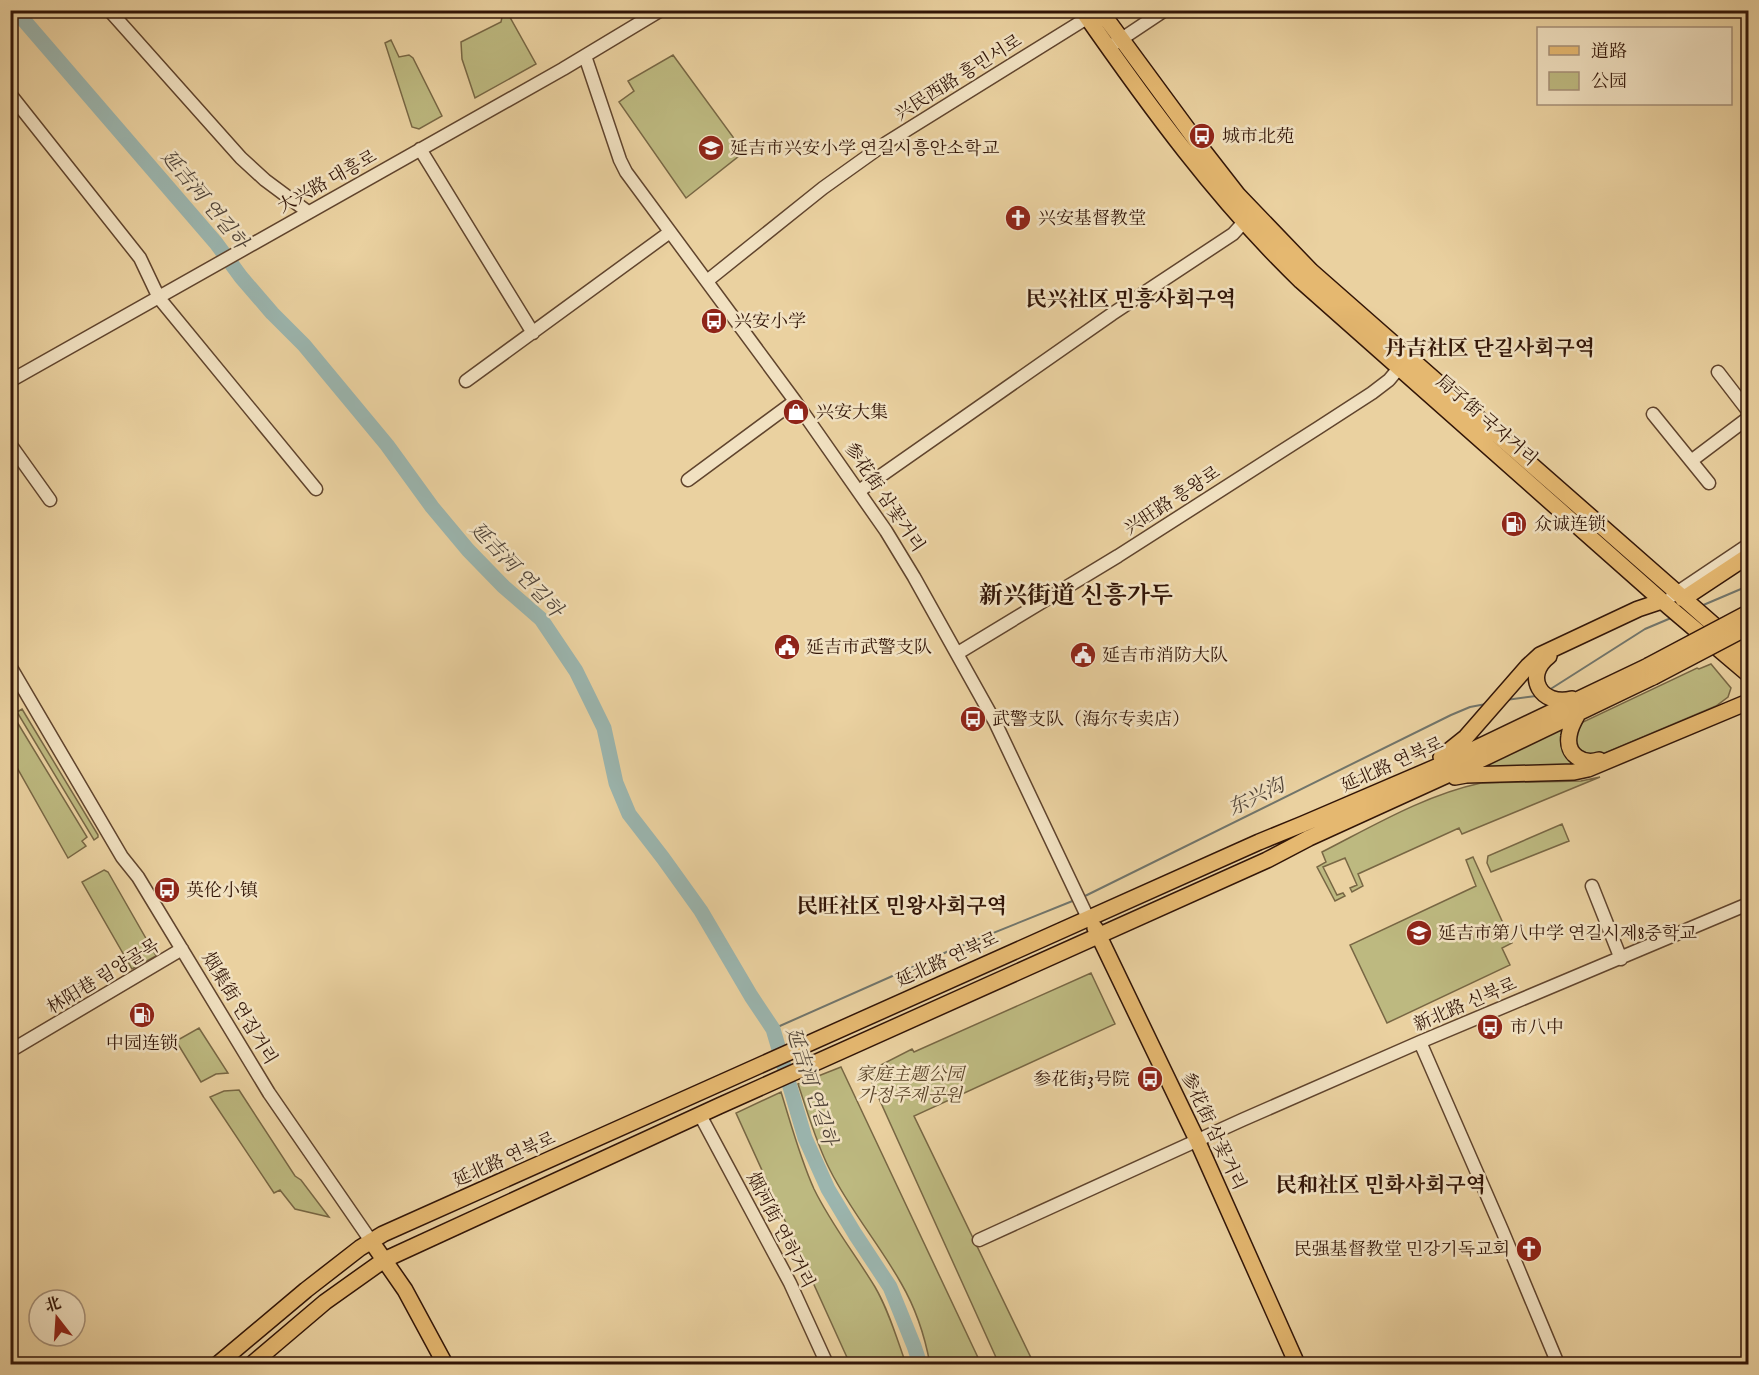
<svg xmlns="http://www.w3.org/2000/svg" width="1759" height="1375" font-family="'IM FELL English','Noto Serif SC','Noto Serif KR',serif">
<rect width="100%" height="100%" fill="#ead1a0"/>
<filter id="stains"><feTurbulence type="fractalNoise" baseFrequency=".00333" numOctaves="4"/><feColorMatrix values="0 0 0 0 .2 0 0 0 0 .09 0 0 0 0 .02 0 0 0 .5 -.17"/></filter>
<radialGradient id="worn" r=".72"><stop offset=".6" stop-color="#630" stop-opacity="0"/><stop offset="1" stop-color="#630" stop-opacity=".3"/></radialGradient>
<path fill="#bdb980" stroke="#786744" stroke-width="1.5" d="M507,12l29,52 -61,34 -13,-39 -1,-17 40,-20 1,-5z
M391,40l8,17 10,-2 4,3 29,58 -23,13 -7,-2 -27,-84z
M673,55l71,97 -58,46 -67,-96 15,-11 -6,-10z
M1711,664l20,24 -3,9 -12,9 -116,49c-23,0 -33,-13 -17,-33l114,-54 2,1z
M22,709l76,126v2l-4,3 -77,-128z
M11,712l76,125 -5,4 4,5 -18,12 -57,-101z
M1567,723l8,39 -2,3 -99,3z
M1600,777l-138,57 -3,-6 -101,46 5,12 -11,6 -2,-4 7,-3 -12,-27 -22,9 14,28 6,-2 2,3 -10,5 -18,-34 9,-5 -4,-10c51,-26 103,-57 159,-69l100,-2z
M1562,824l7,17 -78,31 -4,-9 1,-7z
M1473,857l39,86 -10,5 8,17 -123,58 -37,-78 126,-59 -10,-26z
M104,870l4,2 48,84 -24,13 -50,-87z
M1091,973l24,51 -201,92 120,248h-35l-132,-292 45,-23 2,3z
M199,1028l29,45 -12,1 -15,8 -25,-41z
M841,1067l140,297h-51c-5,-27 -15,-57 -29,-81 -22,-39 -51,-73 -71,-113 -14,-27 -22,-57 -32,-86z
M239,1090l56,86 6,4 28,37 -34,-8 -15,-19 -6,3 -64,-96 14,-6z
M781,1092c10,32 19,66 33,97 17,35 41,65 61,98 14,24 22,52 31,77h-56l-114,-251z"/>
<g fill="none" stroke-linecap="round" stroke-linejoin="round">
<path stroke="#71756b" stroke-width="2" d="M1701,606l47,-20
M1549,690l96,-61 26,-11
M1506,700l30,-4
M1083,897l368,-182 19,-8 16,-3
M773,1029l178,-79 124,-50"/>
<path stroke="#9bb5ae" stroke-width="15" d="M15,10l201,233 25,34 31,36 32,32 39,47 44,53 45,62 36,43 35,36 38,33 35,52 28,57 12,55 13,31 34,44 38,53 50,85 22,33 32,109 23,51 27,45 35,53 24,59 6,18"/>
<g stroke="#60442d" stroke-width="15">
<path id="minor" d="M109,10l132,148 24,22 43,32
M1108,48l57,-38
M585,56l35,104 6,12 169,229 91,130 28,46 81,145 93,196
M10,94l130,164 19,40 157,191
M420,149l113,184
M707,281l116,-93 63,-45 201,-125
M1718,372l30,39
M10,381l553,-312 98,-59
M466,381l204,-149
M1653,414l56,69
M10,444l40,56
M1691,461l57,-43
M688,480l107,-79
M859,491l253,-177 121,-80 10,-11
M1672,596l76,-51
M958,653l160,-97 200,-128 54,-35 17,-13 10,-12
M10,666l112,191 16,20 131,216 102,148
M1592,886l29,73
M1420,1042l82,188 56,134
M10,1051l172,-102
M700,1115l90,168 37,81
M979,1240l263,-120 178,-78 328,-138"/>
</g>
<g stroke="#321507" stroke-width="18">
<path id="major" d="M1082,10c67,96 135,190 219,271l368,326 79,67
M1100,10l103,140 35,45 73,76 437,384
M1683,599l65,-43
M1549,656c-26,20 -8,51 23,43
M1580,710c-5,9 -10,16 -11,26 -3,19 14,29 30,24
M1441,757l25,-20 62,-71 12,-11 98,-46 24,-8
M1455,777l11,-2 108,-3 14,-3 160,-67
M1095,928l102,212 100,224
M371,1241l34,49 40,74
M218,1364l88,-74 54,-42 23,-14 876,-392 44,-18 140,-60 205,-98
M252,1364l73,-62 59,-42 335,-154 548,-246 42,-22 169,-77 175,-84"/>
</g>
<use href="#minor" stroke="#f1e1c1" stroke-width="12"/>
<use href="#major" stroke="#e5b870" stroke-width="15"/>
<g stroke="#321507" stroke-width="18" stroke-linecap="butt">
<path id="major-bridge" d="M1648,666l100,-53
M1653,677l95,-50"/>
</g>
<use href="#major-bridge" stroke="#e5b870" stroke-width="15"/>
</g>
<defs>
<g id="bus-disc" transform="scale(1.35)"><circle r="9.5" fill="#8f2418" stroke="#f1e1c1"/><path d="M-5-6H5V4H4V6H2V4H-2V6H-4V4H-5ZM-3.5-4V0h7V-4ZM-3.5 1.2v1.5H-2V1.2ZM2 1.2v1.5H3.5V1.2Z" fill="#fff"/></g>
<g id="school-disc" transform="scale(1.35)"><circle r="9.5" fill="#8f2418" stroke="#f1e1c1"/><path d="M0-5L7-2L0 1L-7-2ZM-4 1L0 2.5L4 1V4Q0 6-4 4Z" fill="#fff"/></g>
<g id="church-disc" transform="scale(1.35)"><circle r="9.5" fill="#8f2418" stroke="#f1e1c1"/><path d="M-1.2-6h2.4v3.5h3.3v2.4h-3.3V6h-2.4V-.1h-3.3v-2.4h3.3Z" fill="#fff"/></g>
<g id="shop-disc" transform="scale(1.35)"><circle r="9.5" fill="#8f2418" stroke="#f1e1c1"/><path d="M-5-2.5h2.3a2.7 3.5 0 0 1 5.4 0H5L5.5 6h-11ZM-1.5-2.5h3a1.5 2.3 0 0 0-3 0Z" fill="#fff"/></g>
<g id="fuel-disc" transform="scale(1.35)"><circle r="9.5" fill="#8f2418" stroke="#f1e1c1"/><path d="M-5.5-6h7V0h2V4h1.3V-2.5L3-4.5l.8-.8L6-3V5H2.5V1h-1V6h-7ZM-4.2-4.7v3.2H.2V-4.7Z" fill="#fff"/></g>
<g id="civic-disc" transform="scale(1.35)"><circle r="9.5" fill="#8f2418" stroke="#f1e1c1"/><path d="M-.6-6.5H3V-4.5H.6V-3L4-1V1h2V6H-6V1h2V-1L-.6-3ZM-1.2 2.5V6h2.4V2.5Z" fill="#fff"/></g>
</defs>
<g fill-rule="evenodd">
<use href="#bus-disc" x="1202" y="136"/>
<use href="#school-disc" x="711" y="148"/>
<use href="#church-disc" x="1018" y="218"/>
<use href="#bus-disc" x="714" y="321"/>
<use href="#shop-disc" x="796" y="412"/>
<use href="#fuel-disc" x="1514" y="524"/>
<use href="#civic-disc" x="787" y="647"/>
<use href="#civic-disc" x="1083" y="655"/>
<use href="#bus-disc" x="973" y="719"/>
<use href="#bus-disc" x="167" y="890"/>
<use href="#school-disc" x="1419" y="933"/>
<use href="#fuel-disc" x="142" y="1015"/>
<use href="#bus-disc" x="1490" y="1027"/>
<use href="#bus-disc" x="1150" y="1079"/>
<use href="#church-disc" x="1529" y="1249"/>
</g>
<g text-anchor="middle" stroke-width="5" stroke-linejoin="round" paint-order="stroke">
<g font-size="18" fill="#321507" stroke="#f1e1c1">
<text transform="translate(958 77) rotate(-32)" y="6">兴民西路 흥민서로</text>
<text transform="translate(327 181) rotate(-29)" y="6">大兴路 대흥로</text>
<text transform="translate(1487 420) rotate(41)" y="6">局子街 국자거리</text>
<text transform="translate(885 497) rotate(56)" y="6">参花街 삼꽃거리</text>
<text transform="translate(1172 500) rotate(-33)" y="6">兴旺路 흥왕로</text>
<text transform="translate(1392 764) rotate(-24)" y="6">延北路 연북로</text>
<text transform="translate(947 959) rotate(-24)" y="6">延北路 연북로</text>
<text transform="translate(103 976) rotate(-31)" y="6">林阳巷 림양골목</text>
<text transform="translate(1465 1004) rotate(-23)" y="6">新北路 신북로</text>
<text transform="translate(240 1008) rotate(59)" y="6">烟集街 연집거리</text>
<text transform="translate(1214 1131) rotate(65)" y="6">参花街 삼꽃거리</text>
<text transform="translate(504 1159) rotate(-24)" y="6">延北路 연북로</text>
<text transform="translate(781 1230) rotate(63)" y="6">烟河街 연하거리</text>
</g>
<g font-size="18" fill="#321507" stroke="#f1e1c1" text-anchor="start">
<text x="1222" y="142">城市北苑</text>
<text x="730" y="154">延吉市兴安小学 연길시흥안소학교</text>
<text x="1038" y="224">兴安基督教堂</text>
<text x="734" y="327">兴安小学</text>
<text x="816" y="418">兴安大集</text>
<text x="1534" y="530">众诚连锁</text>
<text x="806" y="653">延吉市武警支队</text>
<text x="1102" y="661">延吉市消防大队</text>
<text x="992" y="725">武警支队（海尔专卖店）</text>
<text x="186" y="896">英伦小镇</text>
<text x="1438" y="939">延吉市第八中学 연길시제8중학교</text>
<text x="1510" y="1033">市八中</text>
<text x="142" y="1049" text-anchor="middle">中园连锁</text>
<text x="1130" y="1085" text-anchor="end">参花街3号院</text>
<text x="1510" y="1255" text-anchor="end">民强基督教堂 민강기독교회</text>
</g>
<g font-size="18" font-style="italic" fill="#5c462b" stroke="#f1e1c1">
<text x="910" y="1080">家庭主题公园<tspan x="910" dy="21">가정주제공원</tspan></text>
</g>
<g font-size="20" font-style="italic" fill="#524539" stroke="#f1e1c1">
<text transform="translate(205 199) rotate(50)" y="7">延吉河 연길하</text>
<text transform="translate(517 569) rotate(46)" y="7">延吉河 연길하</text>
<text transform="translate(1256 796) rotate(-26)" y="7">东兴沟</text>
<text transform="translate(812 1086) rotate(72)" y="7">延吉河 연길하</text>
</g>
<g font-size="21" font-weight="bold" fill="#321507" stroke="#f1e1c1">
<text x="1131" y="306">民兴社区 민흥사회구역</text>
<text x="1490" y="355">丹吉社区 단길사회구역</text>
<text x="902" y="913">民旺社区 민왕사회구역</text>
<text x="1381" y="1192">民和社区 민화사회구역</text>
</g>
<g font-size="24" font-weight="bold" fill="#321507" stroke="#f1e1c1">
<text x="1076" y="603">新兴街道 신흥가두</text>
</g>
</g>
<rect width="1759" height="1375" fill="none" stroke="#ead1a0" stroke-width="36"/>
<rect x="12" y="12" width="1735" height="1351" fill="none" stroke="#321507" stroke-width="3"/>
<rect x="18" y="18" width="1723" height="1339" fill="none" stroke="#321507" stroke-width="1.5"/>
<rect x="1537" y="27" width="195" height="78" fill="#f1e1c1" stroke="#a58f77" stroke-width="1.5"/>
<rect x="1549" y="46" width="30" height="9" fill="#e5b870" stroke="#a58f77" stroke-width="1.5"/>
<text x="1591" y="57" font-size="18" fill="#321507">道路</text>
<rect x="1549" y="72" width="30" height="18" fill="#bdb980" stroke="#a58f77" stroke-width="1.5"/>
<text x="1591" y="87" font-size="18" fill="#321507">公园</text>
<g transform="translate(57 1318) rotate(343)"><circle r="28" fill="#f1e1c1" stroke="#a58f77" stroke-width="1.5"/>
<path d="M0-4.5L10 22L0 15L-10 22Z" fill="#8f2418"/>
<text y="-9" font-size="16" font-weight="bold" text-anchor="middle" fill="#321507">北</text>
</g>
<rect width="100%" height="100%" filter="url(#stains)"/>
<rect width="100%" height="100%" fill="url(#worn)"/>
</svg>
